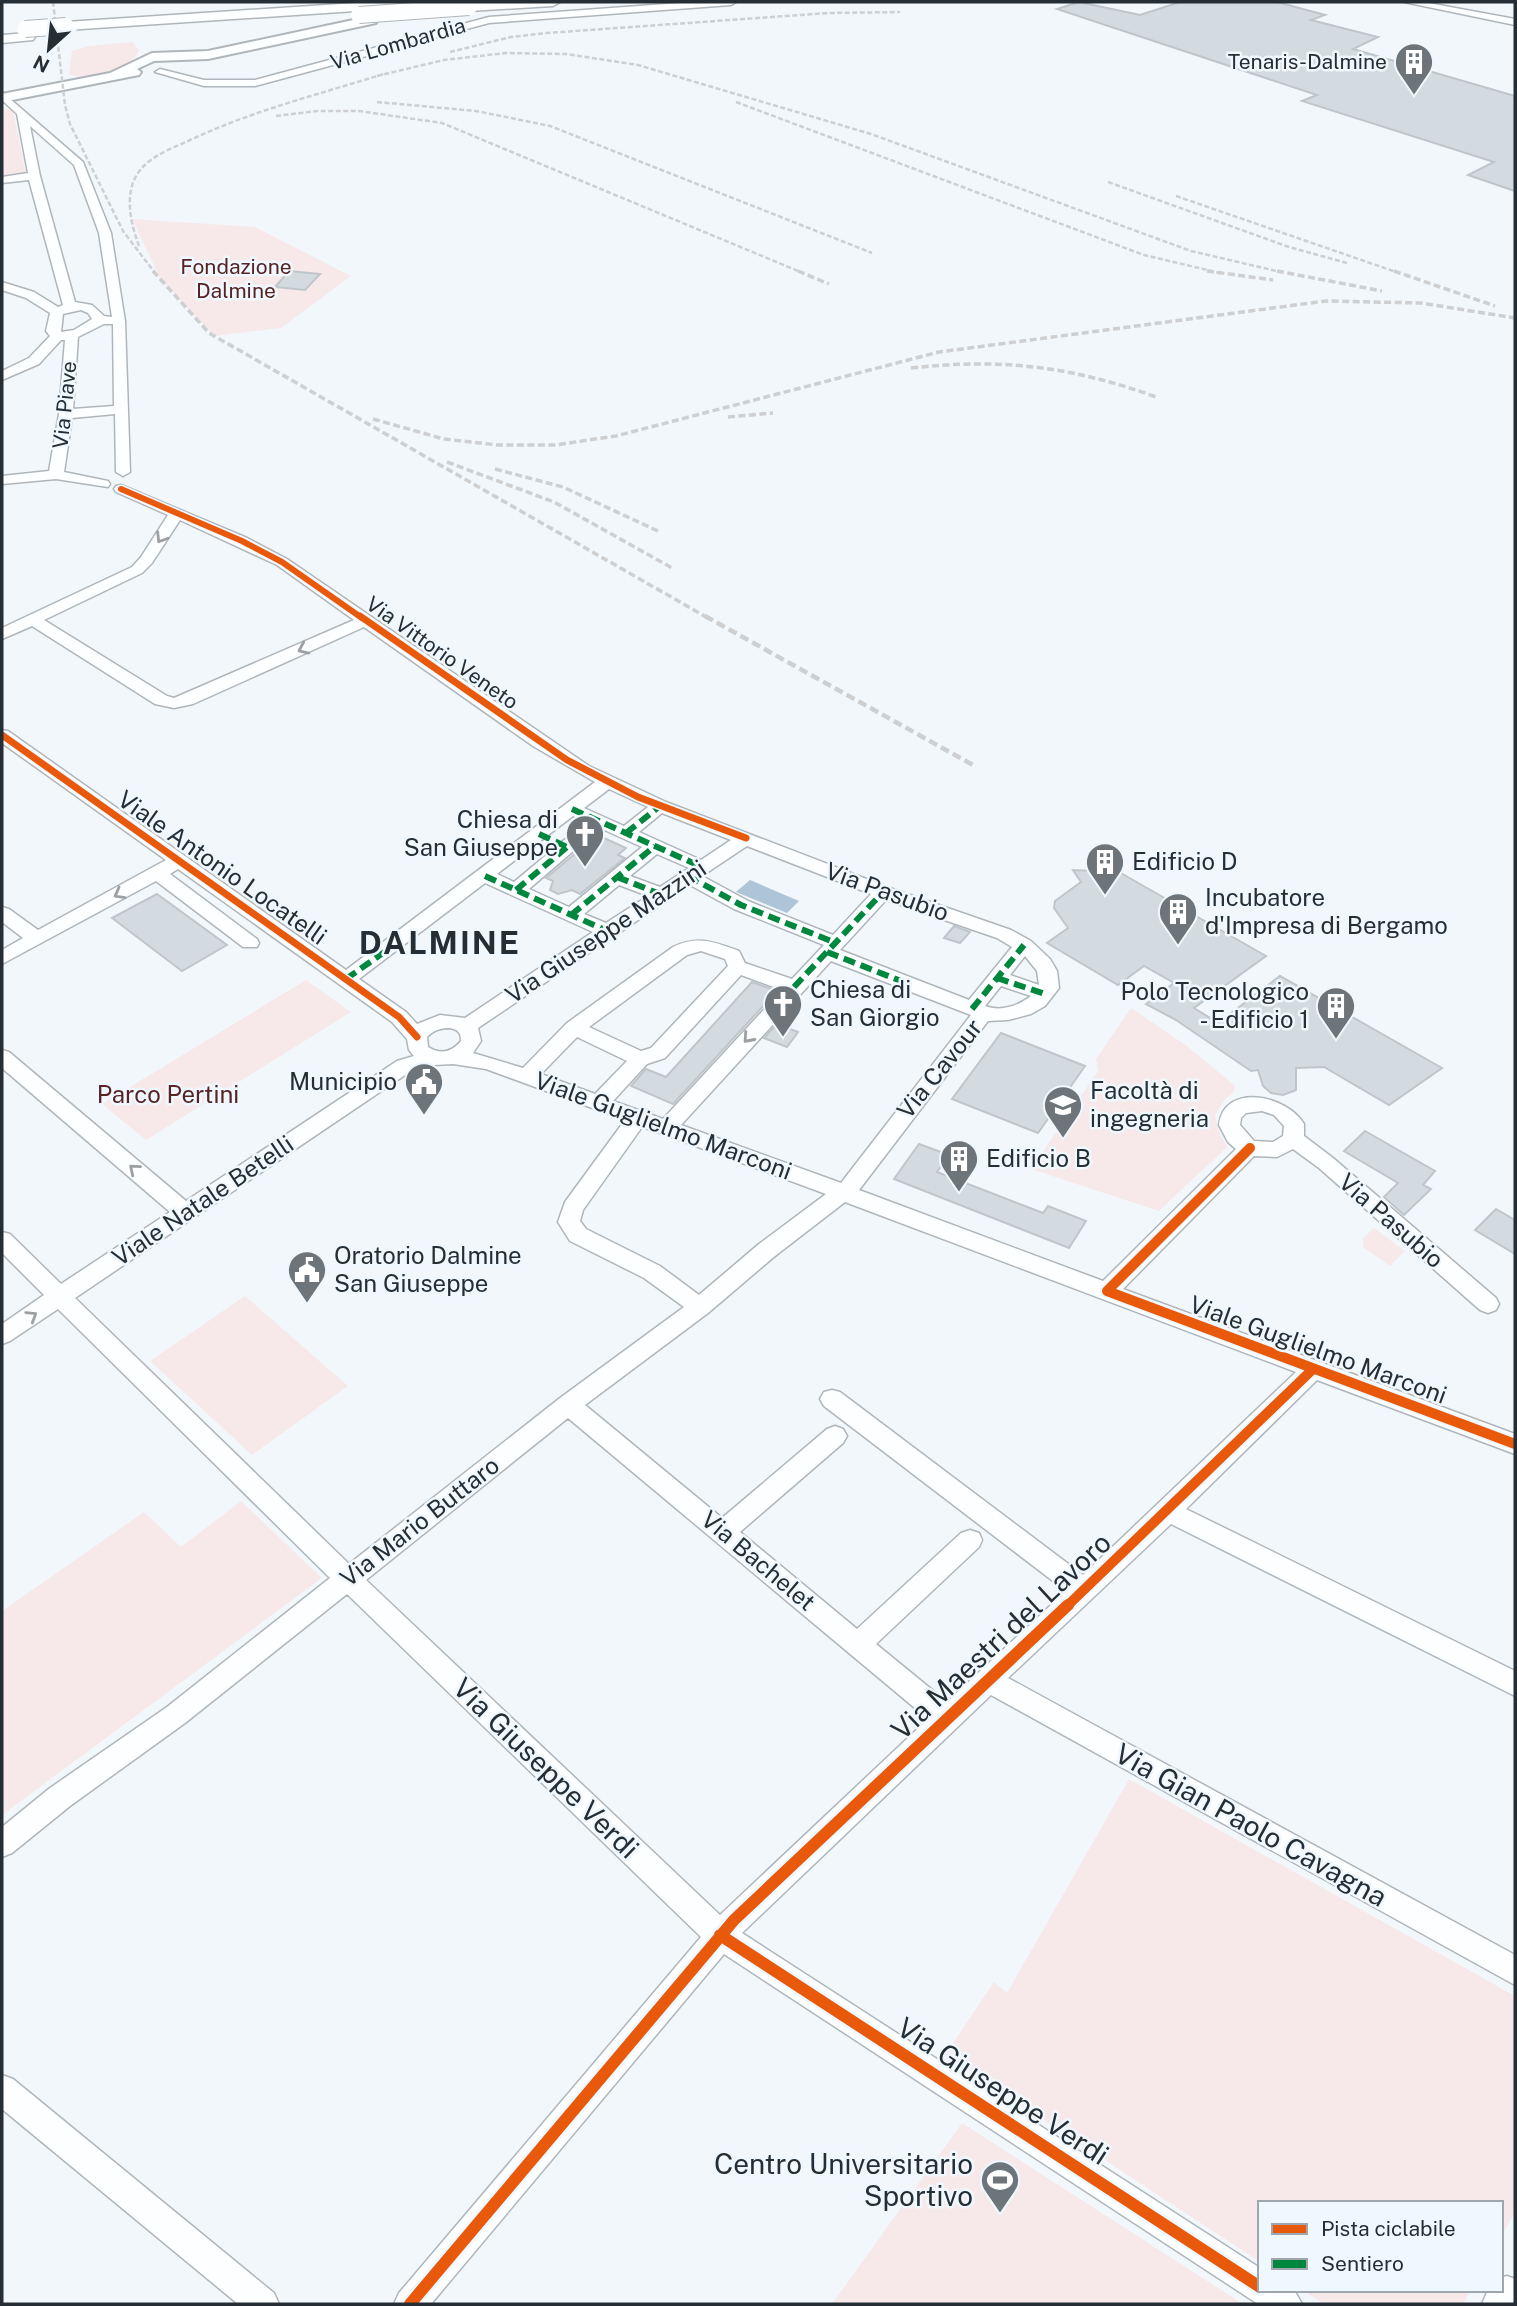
<svg xmlns="http://www.w3.org/2000/svg" width="1517" height="2306" font-family="'Public Sans',sans-serif">
<rect width="100%" height="100%" fill="#f2f7fc"/>
<path fill="#f7e9ea" d="M133,42l6,9c-7,17 -54,31 -70,23l3,-23 16,-5z
M2,109l11,1 13,65 -24,3z
M132,219l123,8 96,49 -70,52 -67,8 -53,-56z
M306,980l45,32 -205,128 -44,-36z
M1131,1008l56,38 48,40 -2,7 -8,6 -10,16 4,17 8,15 -68,64 -128,-42 67,-98 -2,-12z
M1374,1228l31,23 -15,15 -27,-19v-9z
M245,1296l103,90 -96,69 -102,-94z
M241,1501l81,77 -320,237v-204l142,-99 37,35z
M1129,1779l386,217v216l-14,25v-34h-241v59l-315,-207 49,-73 13,11z
M962,2123l281,181h-411z
M1302,2290h169l-8,14h-139z"/>
<path fill="#adc5d6" d="M750,880l49,21 -12,12 -51,-21z"/>
<path fill="#d4dbe0" stroke="#bfc6cb" stroke-width="2" d="M1079,2l61,13 40,-13h97l48,13 -14,5 67,17 -25,12 162,47v95l-47,-16 26,-13 -192,-61 15,-6 -260,-86z
M289,271l31,3 -15,16 -30,-3z
M604,838l22,10 -8,7 7,3 -45,36 -8,-4 -14,4 -8,-4 3,-9 -7,-3 43,-36 7,3z
M1105,864l161,92 -72,52 24,15 62,-47 162,92 -53,37 -65,-38 -28,1v22l-13,5 -12,-2 -8,-7 -5,-16 -7,1 -75,-51 -30,-16 28,-21 -30,-17 -26,19 -71,-42 21,-15 -14,-20 1,-7 26,-19 -8,-12 23,1z
M157,894l70,51 -45,26 -70,-53z
M954,926l16,6 -10,11 -16,-5z
M752,982l25,9 -104,113 -42,-18 15,-17 20,8z
M777,1024l21,8 -11,15 -23,-9z
M1001,1033l84,33 -47,67 -86,-34z
M1365,1131l70,40 -12,14 8,4 -27,26 -20,-18 14,-14 -54,-32z
M919,1144l30,11 -12,17 106,41 5,-7 38,15 -17,27 -175,-69z
M1496,1209l19,11v34l-40,-24z"/>
<g fill="none" stroke-linecap="round" stroke-linejoin="round">
<g stroke="#afb6bb" stroke-width="3">
<path id="minor" d="M694,2h42l-5,3 -242,18 -234,63h-51l-49,-14 5,-3 44,11h51l234,-63z
M1404,2h19l92,17v6z
M2,92l81,70 28,71 14,88 5,151 -7,4 -7,-4 -1,-58 -43,4 -8,54 44,9 2,3 -2,3 -52,-8 -54,5v-8l47,-5 10,-57 6,-74h-4l-22,24 -37,16v-9l27,-13 21,-22 -4,-5 4,-18 -24,-15 -24,-8v-8l32,10 24,15 5,-2 -34,-125 -27,3v-6l26,-4 -11,-59 -15,-14zM30,126l44,39 25,68 13,84 -8,-1 -12,-11 -17,-3 -35,-126zM81,310l7,3 4,6 -18,11 -13,2 2,-18zM104,324h9l1,82 -41,3 5,-72z
M121,485l126,53 40,21 302,207 77,36 224,86 121,42 20,11 19,18 7,12 2,17 -14,18 -14,8 -23,6 -20,1 -129,169 244,91 133,-132 -8,-7 -9,-17c5,-43 68,-30 85,-1v12l29,22 163,140 3,6 -3,6 -8,3 -8,-3 -161,-142 -26,-19 -16,8 -23,-1 -131,133 392,145v20l-198,-74 -131,129 329,162v25l-344,-172 -163,154 507,277v30l-524,-290 -249,238 518,335v22h34l8,14h-44l-534,-350 -293,350h-37l5,-11 302,-356 -354,-343 -162,129 -115,83 -58,47 -10,4v-30l48,-39 117,-81 163,-129 -272,-269 -48,32 -8,3v-20l42,-29 -42,-42v-21l8,2 51,50 109,-72 -168,-144v-18l7,2 177,149 211,-140 17,-5 -5,-6 -2,-11 -15,-17 -214,-153 -8,5 87,65 2,4 -2,4h-14l-87,-66 -154,83v-14l21,-12 -21,-16v-15l7,2 29,21 128,-70 -164,-117v-13l6,1 338,239 249,-188 -62,-36 -169,-119 -171,77 -19,4 -19,-4 -123,-78 -30,13v-11l130,-61 9,-10 27,-42 -52,-23 -2,-3 2,-3zM180,520l97,45 77,55 -180,78 -7,-2 -123,-76 98,-47 10,-10zM609,789l39,18 -24,19 -40,-18zM662,813l69,27 -30,20 -62,-28zM573,816l13,6 -72,60 -17,-8zM600,828l42,19 -73,60 -40,-18zM747,846l124,48 -38,41 -85,-34 -46,-25zM657,854l32,14 -29,19 -30,-11zM485,883l108,49 -128,86 -25,-3 -23,9 -11,-12 -47,-33zM619,885l29,11 -42,27 -22,-9zM690,885l44,24 90,36 -32,34 -47,-16 -6,-12c-25,-9 -41,-16 -66,-4l-106,76 -44,45 -50,-15 8,-12 -3,-13zM886,900l111,38 15,9 -43,53 -129,-50zM701,951l24,8 3,7 -77,82 -10,3 -52,-24 98,-72zM1025,956l12,15 2,14 -29,-10zM831,961l140,54 -130,168 -160,-58zM741,975l41,15 -119,129 -50,-18 34,-37 18,-6zM1001,986l30,10c-13,10 -30,16 -46,10zM450,1028c8,2 11,4 11,13 -9,11 -20,14 -33,6l-1,-10c7,-7 13,-9 23,-9zM577,1037l50,24 -32,33 -54,-20zM453,1064l33,5 139,51 -60,82 -7,20 12,19 74,37 40,29 -124,91 -211,166 -274,-266 336,-227 23,-6zM1262,1111l12,4 10,11 -1,10 -10,6 -19,-1 -14,-16 1,-7 5,-5zM642,1127l18,6 166,61 -67,50 -60,51 -39,-29 -74,-37 -6,-8 3,-11zM845,1202l451,170 -213,203 -243,-183 -8,-2 -8,2 -4,7 4,7 242,185 -119,111 -71,-58 103,-97 3,-7 -3,-7 -9,-3 -9,3 -104,96 -117,-97 103,-89 4,-7 -4,-7 -8,-3 -8,3 -105,89 -137,-113 123,-92 67,-57zM568,1418l360,301 -208,196 -354,-335z
M2,2075l11,4 261,214 5,11h-41l-236,-195z
M1507,2276l8,3v25h-33l6,-14h13v-12z"/>
</g>
<g stroke="#afb6bb" stroke-width="4">
<path id="major" d="M372,16l6,4 -2,3 -168,36 -54,2 -17,8 4,3 -2,3 -137,27v-8l108,-21 42,-20 56,-2z"/>
</g>
<g stroke="#afb6bb" stroke-width="3">
<path id="highway" d="M371,2h67l-7,4 -365,24 -7,-4 7,-4z
M486,2h74l-7,4 -84,5 -7,-4 7,-4z
M28,33l5,1 2,3 -2,3 -31,3v-8z"/>
</g>
<use href="#minor" fill="#fdfeff" fill-rule="evenodd"/>
<use href="#major" fill="#fdfeff" fill-rule="evenodd"/>
<use href="#highway" fill="#fdfeff" fill-rule="evenodd"/>
<path stroke="#cdcfd1" stroke-width="2.5" stroke-dasharray="5 2.5" stroke-linecap="butt" d="M53,2l12,103 5,19 53,107 32,42
M450,52l61,-15 36,-4 281,-20 72,-1
M377,76l67,-16 62,-7 60,1 72,11 233,69 320,117 94,22
M377,102l99,9 74,15 322,127
M736,102l408,153 76,18
M276,116l41,-5h42l83,12 361,150
M1108,182l181,65 58,16
M1176,196l223,77
M139,246c-9,-24 -16,-56 2,-77 11,-13 31,-21 47,-28 63,-30 132,-47 199,-68"/>
<path stroke="#cdcfd1" stroke-width="3.5" stroke-dasharray="7 3.5" stroke-linecap="butt" d="M153,271l56,62 499,285
M798,271l31,13
M1207,271l66,9
M1277,271l105,20
M1394,271l101,35
M911,368c89,-10 160,-2 245,29
M728,417l45,-4
M373,419l71,20 54,6h57l61,-9 323,-84 387,-51 95,2 94,15
M447,462l107,40 120,67
M495,469l68,18 95,44"/>
<path stroke="#cdcfd1" stroke-width="4.5" stroke-dasharray="9 4.5" stroke-linecap="butt" d="M705,616l268,149"/>
<g stroke="#afb6bb" stroke-width="18" stroke-linecap="butt">
<path id="highway-bridge" d="M359,15l110,-8
M25,29l41,-3"/>
</g>
<use href="#highway-bridge" stroke="#fdfeff" stroke-width="16"/>
<path stroke="#00873e" stroke-width="6" stroke-dasharray="12 6" stroke-linecap="butt" d="M572,809l130,58
M626,833l34,-27
M539,834l28,13
M485,876l122,55
M688,876l53,29 95,38
M617,877l43,17
M516,890l82,-69
M571,915l84,-69
M827,952l84,33
M997,978l48,16
M346,979l54,-38
M794,987l89,-95
M972,1009l52,-64"/>
<g stroke="#eff8ff" stroke-width="9">
<path id="cycleway-far3" d="M121,489l121,52 40,21 80,56"/>
</g>
<g stroke="#eff8ff" stroke-width="10">
<path id="cycleway-far2" d="M360,616l207,144 71,37 108,41
M2,735l397,282 18,20"/>
</g>
<g stroke="#eff8ff" stroke-width="14">
<path id="cycleway-far1" d="M1250,1148l-143,143 408,153
M1066,1607l247,-238"/>
</g>
<g stroke="#eff8ff" stroke-width="17">
<path id="cycleway" d="M720,1935l540,352
M410,2304l324,-384 334,-315"/>
</g>
<use href="#cycleway-far3" stroke="#e8590c" stroke-width="6"/>
<use href="#cycleway-far2" stroke="#e8590c" stroke-width="7"/>
<use href="#cycleway-far1" stroke="#e8590c" stroke-width="10"/>
<use href="#cycleway" stroke="#e8590c" stroke-width="12"/>
</g>
<defs><path id="oneway-chevron" d="M-2-3.5L2.5 0L-2 3.5" fill="none" stroke-width="1.6" stroke-linecap="round" stroke-linejoin="round" transform="scale(1.75)"/></defs>
<g stroke="#9ca0a4">
<use href="#oneway-chevron" transform="translate(161 538) rotate(122)"/>
<use href="#oneway-chevron" transform="translate(303 649) rotate(156)"/>
<use href="#oneway-chevron" transform="translate(119 894) rotate(151)"/>
<use href="#oneway-chevron" transform="translate(748 1038) rotate(132)"/>
<use href="#oneway-chevron" transform="translate(134 1169) rotate(-140)"/>
<use href="#oneway-chevron" transform="translate(32 1316) rotate(-32)"/>
</g>
<defs>
<g id="building-pin" transform="scale(2.0125)"><path d="M0 17L-7.5 6A9.5 9.5 0 1 1 7.5 6Z" fill="#6d747a" stroke="#eff8ff"/><path d="M-4-6H4V6H1V3H-1V6H-4ZM-2.5-4.3h1.7v1.8h-1.7ZM.8-4.3h1.7v1.8H.8ZM-2.5-1h1.7V.8h-1.7ZM.8-1h1.7V.8H.8Z" fill="#fff"/></g>
<g id="church-pin" transform="scale(2.0125)"><path d="M0 17L-7.5 6A9.5 9.5 0 1 1 7.5 6Z" fill="#6d747a" stroke="#eff8ff"/><path d="M-1.2-6h2.4v3.5h3.3v2.4h-3.3V6h-2.4V-.1h-3.3v-2.4h3.3Z" fill="#fff"/></g>
<g id="civic-pin" transform="scale(2.0125)"><path d="M0 17L-7.5 6A9.5 9.5 0 1 1 7.5 6Z" fill="#6d747a" stroke="#eff8ff"/><path d="M-.6-6.5H3V-4.5H.6V-3L4-1V1h2V6H-6V1h2V-1L-.6-3ZM-1.2 2.5V6h2.4V2.5Z" fill="#fff"/></g>
<g id="university-pin" transform="scale(2.0125)"><path d="M0 17L-7.5 6A9.5 9.5 0 1 1 7.5 6Z" fill="#6d747a" stroke="#eff8ff"/><path d="M0-5L7-2L0 1L-7-2ZM-4 1L0 2.5L4 1V4Q0 6-4 4Z" fill="#fff"/></g>
<g id="stadium-pin" transform="scale(2.0125)"><path d="M0 17L-7.5 6A9.5 9.5 0 1 1 7.5 6Z" fill="#6d747a" stroke="#eff8ff"/><path d="M0-5a6.5 5 0 1 0 0 10a6.5 5 0 1 0 0-10ZM-3.5-1.8h7v3.6h-7Z" fill="#fff"/></g>
</defs>
<g fill-rule="evenodd">
<use href="#building-pin" x="1414" y="62"/>
<use href="#church-pin" x="585" y="834"/>
<use href="#building-pin" x="1105" y="862"/>
<use href="#building-pin" x="1178" y="912"/>
<use href="#church-pin" x="783" y="1004"/>
<use href="#building-pin" x="1336" y="1006"/>
<use href="#civic-pin" x="424" y="1082"/>
<use href="#university-pin" x="1063" y="1105"/>
<use href="#building-pin" x="959" y="1159"/>
<use href="#civic-pin" x="307" y="1270"/>
<use href="#stadium-pin" x="1000" y="2180"/>
</g>
<g text-anchor="middle" stroke-width="5" stroke-linejoin="round" paint-order="stroke">
<g font-size="21" fill="#252e34" stroke="#eff8ff">
<text transform="translate(398 44) rotate(-16)" y="7">Via Lombardia</text>
<text transform="translate(65 405) rotate(-84)" y="7">Via Piave</text>
<text transform="translate(442 653) rotate(35)" y="7">Via Vittorio Veneto</text>
</g>
<g font-size="21" fill="#252e34" stroke="#eff8ff" text-anchor="end">
<text x="1387" y="69">Tenaris-Dalmine</text>
</g>
<g font-size="21" fill="#572323" stroke="#eff8ff">
<text x="236" y="274">Fondazione<tspan x="236" dy="24">Dalmine</tspan></text>
</g>
<g font-size="24" fill="#252e34" stroke="#eff8ff" text-anchor="start">
<text x="558" y="828" text-anchor="end">Chiesa di<tspan x="558" dy="28">San Giuseppe</tspan></text>
<text x="1132" y="870">Edificio D</text>
<text x="1205" y="906">Incubatore<tspan x="1205" dy="28">d'Impresa di Bergamo</tspan></text>
<text x="810" y="998">Chiesa di<tspan x="810" dy="28">San Giorgio</tspan></text>
<text x="1309" y="1000" text-anchor="end">Polo Tecnologico<tspan x="1309" dy="28">- Edificio 1</tspan></text>
<text x="397" y="1090" text-anchor="end">Municipio</text>
<text x="1090" y="1099">Facoltà di<tspan x="1090" dy="28">ingegneria</tspan></text>
<text x="986" y="1167">Edificio B</text>
<text x="334" y="1264">Oratorio Dalmine<tspan x="334" dy="28">San Giuseppe</tspan></text>
</g>
<g font-size="24" fill="#252e34" stroke="#eff8ff">
<text transform="translate(222 868) rotate(35)" y="8">Viale Antonio Locatelli</text>
<text transform="translate(887 892) rotate(20)" y="8">Via Pasubio</text>
<text transform="translate(606 932) rotate(-34)" y="8">Via Giuseppe Mazzini</text>
<text transform="translate(940 1069) rotate(-51)" y="8">Via Cavour</text>
<text transform="translate(663 1126) rotate(20)" y="8">Viale Guglielmo Marconi</text>
<text transform="translate(203 1201) rotate(-34)" y="8">Viale Natale Betelli</text>
<text transform="translate(1391 1221) rotate(41)" y="8">Via Pasubio</text>
<text transform="translate(1318 1350) rotate(20)" y="8">Viale Guglielmo Marconi</text>
<text transform="translate(420 1522) rotate(-38)" y="8">Via Mario Buttaro</text>
<text transform="translate(758 1561) rotate(40)" y="8">Via Bachelet</text>
</g>
<g font-size="24" fill="#572323" stroke="#eff8ff">
<text x="168" y="1103">Parco Pertini</text>
</g>
<g font-size="28" fill="#252e34" stroke="#eff8ff">
<text transform="translate(1001 1636) rotate(-43)" y="10">Via Maestri del Lavoro</text>
<text transform="translate(546 1768) rotate(44)" y="10">Via Giuseppe Verdi</text>
<text transform="translate(1251 1825) rotate(29)" y="10">Via Gian Paolo Cavagna</text>
<text transform="translate(1003 2091) rotate(33)" y="10">Via Giuseppe Verdi</text>
</g>
<g font-size="28" fill="#252e34" stroke="#eff8ff" text-anchor="end">
<text x="973" y="2174">Centro Universitario<tspan x="973" dy="32">Sportivo</tspan></text>
</g>
<g font-size="32" font-weight="bold" letter-spacing="2" fill="#252e34" stroke="#eff8ff">
<text x="440" y="954">DALMINE</text>
</g>
</g>
<rect width="1517" height="2306" fill="none" stroke="#252e34" stroke-width="7"/>
<rect x="1258" y="2201" width="245" height="91" fill="#eff8ff" stroke="#9ea7ae" stroke-width="2"/>
<rect x="1272" y="2224" width="35" height="10" fill="#e8590c" stroke="#9ea7ae" stroke-width="2"/>
<text x="1321" y="2236" font-size="21" fill="#252e34">Pista ciclabile</text>
<rect x="1272" y="2259" width="35" height="10" fill="#00873e" stroke="#9ea7ae" stroke-width="2"/>
<text x="1321" y="2271" font-size="21" fill="#252e34">Sentiero</text>
<g transform="translate(49 49) rotate(207)" stroke="#eff8ff" stroke-width="5" paint-order="stroke">
<path d="M0-5L12 26L0 18L-12 26Z" fill="#252e34"/>
<text y="-10" font-size="19" font-weight="bold" text-anchor="middle" fill="#252e34">N</text>
</g>
</svg>
